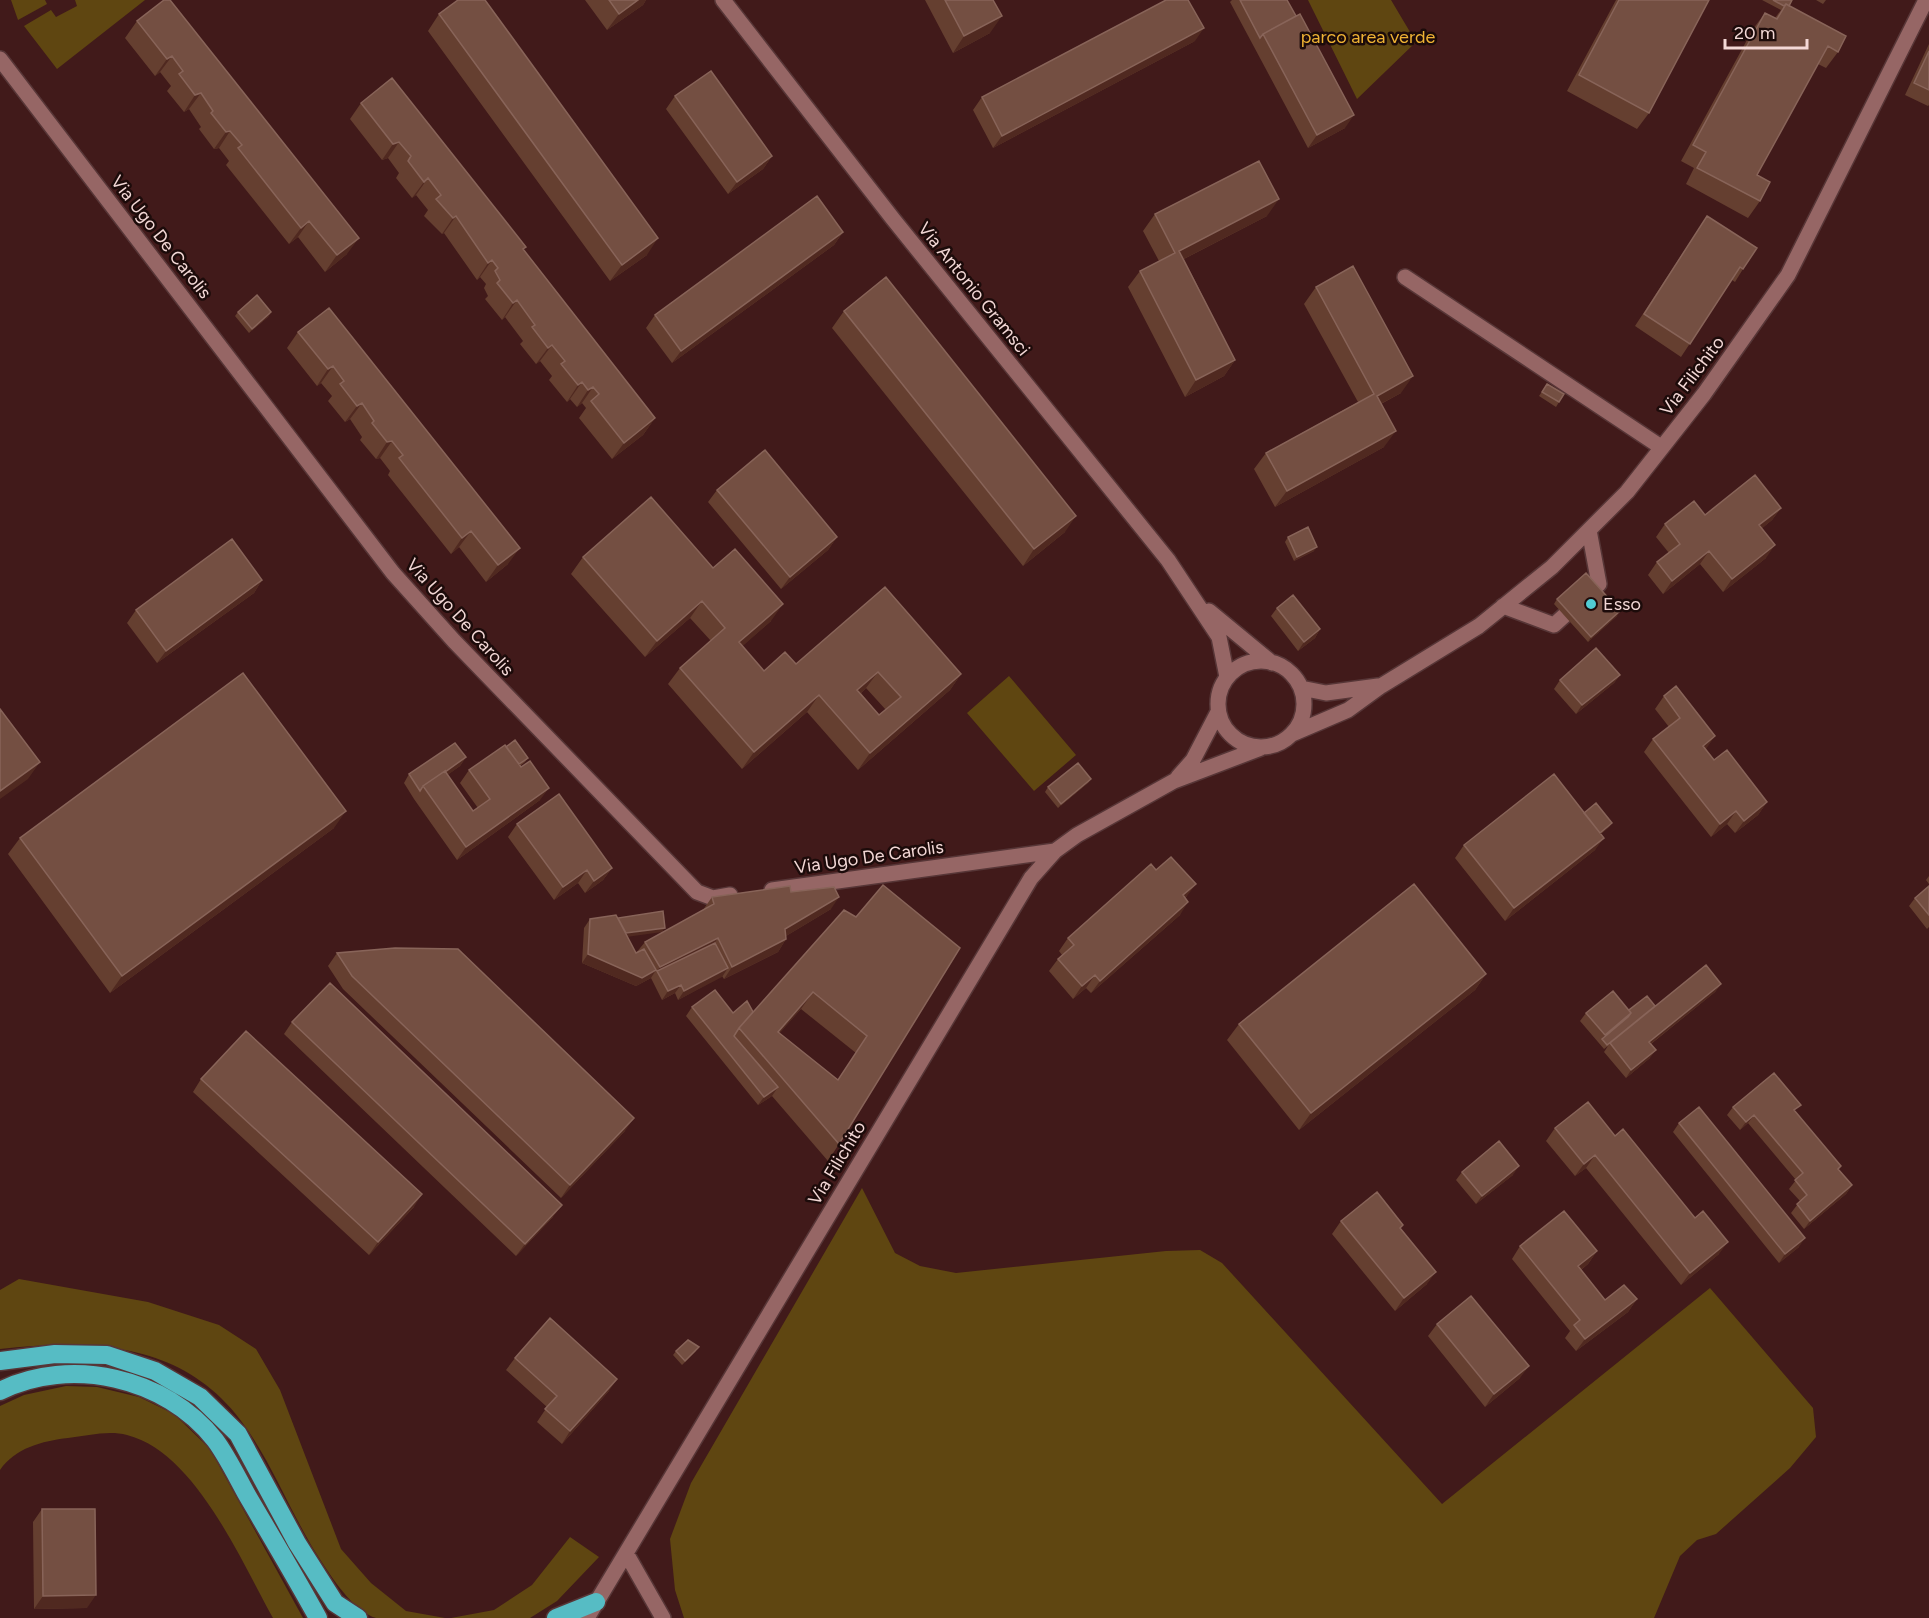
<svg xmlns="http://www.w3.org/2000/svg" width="1929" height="1618" font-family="Figtree,sans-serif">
<rect width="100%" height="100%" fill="#411a1a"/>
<path fill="#5f4611" d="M11,0h34l2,4 -29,16z
M75,0h70l-88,69 -33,-43 27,-16 5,7 21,-11z
M1308,0h83l25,42 -59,57z
M1009,676l67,79 -42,36 -67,-78z
M862,1188l33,65 25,13 36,7 210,-22 34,-1 22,13 220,241 268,-216 103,120 3,29 -26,31 -74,66 -19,6 -17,16 -26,62h-970l-9,-28 -5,-51 21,-56z
M19,1279l129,23 71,23 37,24 24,41 61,159 30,34 35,28 39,7c-19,0 -52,0 -69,0 -20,-6 -40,-34 -51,-51 -29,-42 -47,-92 -76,-135 -59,-90 -153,-93 -249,-83v-59z
M66,1386l31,1 42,10 35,17 36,35 93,169h-30c-32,-57 -78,-166 -146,-183 -19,-5 -40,1 -59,3 -26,3 -53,10 -68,32v-64l24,-11z
M570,1537l29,20 -42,44 -27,17h-79l43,-8 38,-25z"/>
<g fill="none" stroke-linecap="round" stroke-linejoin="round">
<g stroke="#573637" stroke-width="18">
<path id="minor" d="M723,0l170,219 275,341 51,77 8,40
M0,59l393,514 61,68 243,251 16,6 17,-3
M1405,277l256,170
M1503,606l51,19 45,-41 -10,-54
M1209,611l63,52
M1218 704a43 43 0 1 1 86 0a43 43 0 1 1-86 0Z
M1301,688l25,5 52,-7
M1292,734l56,-24 33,-24 98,-60 73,-59 75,-75 77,-98 84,-119 138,-275
M1178,777l15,-17 25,-48
M772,890l283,-39
M626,1553l37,65
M587,1618l444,-740 24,-27 22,-16 97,-54 87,-33"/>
</g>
<g stroke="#573637" stroke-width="21">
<path id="highway" d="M0,1361l55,-7 52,1 48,16 45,26 38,37 59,109 38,60 23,15
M0,1391c70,-35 166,-14 215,49 12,16 22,37 32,55 24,41 48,81 71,123
M556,1618l40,-16"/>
</g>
<use href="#minor" stroke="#966665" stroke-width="15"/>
<use href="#highway" stroke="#56bcc4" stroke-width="18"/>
</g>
<path fill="#653f30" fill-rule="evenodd" d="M164,0l183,254 -22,18 -27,-35 -9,7 -63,-79 3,-4 -10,-13 -5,1 -15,-20 2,-2 -12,-18 -5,3 -17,-21 4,-5 -11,-14 -5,4 -30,-38 12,-17z
M585,0h61l-3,5 -36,25z
M925,0h68l-3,33 -37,20z
M1232,0h55l58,128 -37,20 -78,-146z
M1616,0h93l-60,113 -12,16 -70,-38z
M1762,0h30l-3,6 49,46 -12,16 -8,-4 -61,111 3,26 -12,17 -62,-34 8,-16 -13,-7 72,-132 12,-16 10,5 6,-8z
M1816,0h10l-3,4z
M439,14l208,241 -37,26 -182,-250z
M1195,41l-202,107 -20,-38 9,-13z
M1929,44v61l-1,1 -23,-11z
M675,96l97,60 -9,13 -35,25 -62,-85z
M361,103l163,147 131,168 -12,17 -31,24 -33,-41 7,-10 -4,-5 -5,4 -7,-8 -3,3 -18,-22 3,-4 -12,-15 -4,3 -16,-20 3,-3 -18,-24 -3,3 -17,-21 3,-3 -4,-8 2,-4 -6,-7 -3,3 -33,-47 -2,1 -18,-18 4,-6 -12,-15 -4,3 -16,-20 3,-5 -11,-15 -6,2 -32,-41z
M1155,214l112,2 -83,43 51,101 -11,16 -39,21 -57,-110 12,-16 19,-10 -16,-30z
M1707,216l36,53 -8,13 -3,-2 -51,77 -46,-31z
M843,232l-9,13 -162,118 -26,-35 9,-13z
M1316,287l85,106 -20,11 3,43 -109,60 -21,-38 12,-16 92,-51 -54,-98z
M329,308l179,256 -22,18 -27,-35 -8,7 -63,-79 2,-4 -10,-13 -4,1 -16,-19 2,-3 -12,-18 -5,3 -17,-21 4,-5 -11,-13 -4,3 -30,-38 11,-16z
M844,311l221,221 -42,34 -191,-238z
M238,312h33l-3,5 -19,16 -14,-17z
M1547,384l17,10 -8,13 -17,-11z
M717,490l120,47 -9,13 -47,39 -73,-87z
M1781,508l-9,12 -11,9 5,29 -43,34 -23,-28 -37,30 -15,-19 9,-13 12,-9 -13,-16 9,-13 40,-9z
M1288,537l26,14 -20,10 -9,-19z
M583,557l130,11 58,53 -29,25 22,25 32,-7 165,10 -11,16 -92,80 -51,-58 -65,57 -74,-85 12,-16 31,-27 -21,-23 -45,39 -74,-83zM866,688l20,22 -7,5 -18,-22z
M262,580l-8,13 -97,70 -30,-40 9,-13z
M1557,599l60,17 -29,26 -34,-38z
M1277,608l43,21 -5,9 -17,13 -27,-35z
M1620,675l-6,8 -38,31 -22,-25 6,-9z
M1664,696l50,64 53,42 -9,13 -23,18 -8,-9 -16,13 -67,-85 9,-13 16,-12 -14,-18z
M506,747l22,11 -3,4 -5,4 20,34 -83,60 -43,-61 -10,-16 5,-9 57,-17 -6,9 -13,9 26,36 5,-3 -18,-25 9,-13z
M1091,779l-3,4 -30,25 -13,-16 3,-5z
M1584,813l28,10 -3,4 -8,7 -6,16 -90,71 -50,-63 9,-13z
M517,824l95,44 -9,12 -18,13 -7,-10 -24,17 -46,-63z
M334,828l-224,165 -102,-139 12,-16z
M1156,870l31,26 -2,2 -5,17 -89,78 -5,-5 -13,11 -24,-28 9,-12 4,-4 -3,-4 9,-13z
M1929,876v8l-3,-4z
M1929,886v41l-2,2 -18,-23 6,-8z
M791,892l40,17 -45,27v3l-8,13 -54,27 -2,-3 -44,24 -3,-7 -13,7 -11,-22 -15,8 -54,-23 2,-35 6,-9 28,-1 18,35 9,-11 58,-32 9,-13z
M856,917l104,31 -121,196 -11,17 -56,-65 -14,9 -72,-89 6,-9 41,6 20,-1zM801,1009l55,44 -18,27 -59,-47z
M337,953l288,178 -64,67 -218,-209 -15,-23z
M1486,974l-11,16 -176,140 -72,-90 12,-16z
M1721,984l-6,8 -64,52 -1,14 -24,20 -22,-26 4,-6 -4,3 -24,-28 6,-8 43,-3 26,-4z
M292,1022l261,195 -37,39 -232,-222z
M201,1079l213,128 -45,48 -176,-163z
M1733,1107l62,5 44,58 13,15 -6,9 -42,35 -13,-16 9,-12 -11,-12 7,-9 -48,-57 -8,7 -13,-15z
M1679,1123l120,124 -20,16 -106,-131z
M1555,1128l60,8 104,118 -38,31 -95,-117 -11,8 -29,-35z
M1462,1172l51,3 -37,29 -20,-24z
M1341,1221l60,7 26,56 -32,27 -63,-77z
M1520,1246l77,5 -9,13 -7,6 24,30 32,-1 -9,13 -52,39 -11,-13 5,-7 -58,-72z
M1437,1324l83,54 -35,29 -57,-71z
M676,1351h20l-14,14 -9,-10z
M515,1358l94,33 -47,53 -25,-22 10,-15 -41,-37z
M42,1509l45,99 -53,1 -1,-87z"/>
<path fill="#502920" d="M638,0h8l-3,5 -36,25 12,-16z
M1002,16l-12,17 -37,20 11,-17z
M1204,28l-9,13 -202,107 9,-12z
M172,56l-12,16 -5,4 12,-17z
M201,93l-12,16 -5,3 11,-17z
M1354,115l-9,13 -37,20 9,-13z
M230,131l-11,17 -5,1 12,-17z
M399,142l-11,16 -6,2 11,-16z
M772,156l-9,13 -35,25 9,-12z
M428,178l-12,17 -4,3 12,-16z
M1279,199l-12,17 -99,51 11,-16z
M456,216l-12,17 -2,1 11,-16z
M309,221l-11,16 -9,7 12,-16z
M843,232l-9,13 -162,118 9,-12z
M359,238l-12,16 -22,18 12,-17z
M658,238l-11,17 -37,26 12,-16z
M492,260l-12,17 -3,3 11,-17z
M517,300l-12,17 -3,3 11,-17z
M271,312l-3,5 -19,16 3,-4z
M552,345l-12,16 -4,3 12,-16z
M1235,360l-11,16 -39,21 11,-17z
M333,366l-12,17 -4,3 11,-17z
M1413,376l-12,17 -36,19 12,-16z
M582,382l-12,17 -3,3 11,-17z
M593,387l-11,16 -5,4 11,-17z
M362,403l-12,16 -5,3 12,-16z
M655,418l-12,17 -31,24 12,-16z
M1396,431l-12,16 -109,60 12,-16z
M392,441l-12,17 -4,1 11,-17z
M1781,508l-9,12 -22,18 9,-13z
M1076,516l-11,16 -42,34 11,-17z
M471,531l-12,16 -8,7 11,-16z
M837,537l-9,13 -47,39 9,-12z
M1775,545l-9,13 -43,34 9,-13z
M1317,547l-3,4 -20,10 3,-4z
M520,548l-12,16 -22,18 12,-17z
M1709,551l-9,13 -37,30 9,-13z
M262,580l-8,13 -97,70 9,-12z
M702,601l-12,17 -45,39 12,-16z
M783,604l-12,17 -43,38 11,-17z
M1620,611l-3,5 -29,26 3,-5z
M1320,629l-5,9 -17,13 6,-9z
M878,672l-12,16 -20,18 11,-16z
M961,674l-11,16 -92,80 12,-17z
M1620,675l-6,8 -38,31 6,-9z
M819,695l-12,17 -65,57 12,-17z
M1715,736l-9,13 -12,9 9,-12z
M466,757l-6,9 -34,25 -2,-3z
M40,762l-12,17 -28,20v-8z
M1091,779l-3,4 -30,25 3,-4z
M549,788l-9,12 -83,60 9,-13z
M1767,802l-9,13 -23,18 9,-12z
M346,811l-12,17 -224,165 12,-17z
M1736,811l-9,13 -16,13 9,-13z
M1612,823l-3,4 -19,16 3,-5z
M1604,838l-9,12 -90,71 9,-13z
M612,868l-9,12 -18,13 9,-12z
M587,870l-9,13 -24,17 9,-13z
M1196,884l-9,12 -13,12 9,-13z
M839,897l-8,12 -55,33 9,-13z
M1188,902l-8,13 -89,78 9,-12z
M665,928l-3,4 -43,6 3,-4z
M718,938l-9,13 -52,20 3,-4z
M786,939l-8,13 -54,27 8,-12z
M588,954l68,16 -5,8 -15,8 -54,-23z
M728,968l-6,9 -44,23 6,-9z
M1486,974l-11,16 -176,140 12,-17z
M1095,975l-9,13 -13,11 9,-13z
M1721,984l-6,8 -72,58 6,-8z
M681,985l-6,8 -13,7 6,-9z
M813,992l-12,17 -35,40 12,-17z
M1631,1013l-6,8 -23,18 3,-4z
M1656,1050l-6,8 -24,20 5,-8z
M778,1087l-6,9 -14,9 6,-8z
M1754,1115l-6,8 -8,7 6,-8z
M634,1118l-9,13 -64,67 9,-13z
M1595,1155l-9,13 -11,8 9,-12z
M1519,1166l-6,9 -37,29 6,-8z
M1852,1185l-6,9 -42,35 6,-8z
M422,1194l-8,13 -45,48 9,-13z
M562,1205l-9,12 -37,39 9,-12z
M1805,1238l-6,9 -20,16 6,-9z
M1728,1242l-9,12 -38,31 9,-12z
M1597,1251l-9,13 -19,15 9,-13z
M1436,1272l-9,12 -32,27 9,-13z
M1637,1299l-9,13 -52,39 9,-12z
M1529,1366l-9,12 -35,29 9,-13z
M617,1379l-8,12 -47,53 8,-13z
M96,1595l-9,13 -53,1 9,-13z"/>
<path fill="#744f42" stroke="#886459" stroke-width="1.5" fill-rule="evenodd" d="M164,0h6l189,238 -22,17 -28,-34 -8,7 -63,-80 4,-3 -12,-14 -4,1 -15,-19 2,-2 -12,-18 -6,2 -16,-21 4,-3 -11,-15 -5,3 -30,-38z
M458,0h27l173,238 -36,27 -183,-251z
M609,0h29l-19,14z
M945,0h48l9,16 -38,20z
M1166,0h22l16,28 -202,108 -20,-39z
M1240,0h47l9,16 -33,18 -3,4z
M1619,0h90l-60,113 -70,-38z
M1773,0h19l-3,6 -3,-2 -2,2z
M1786,4l60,32 -8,16 -10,-6 -71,129 13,7 -10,19 -63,-33 9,-16 -13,-7 72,-132 12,6z
M1300,14l54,101 -37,20 -54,-101z
M1929,51v39l-15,-7z
M711,71l61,85 -35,26 -62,-86z
M392,78l134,169 -3,2 132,169 -31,25 -33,-42 8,-7 -6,-7 -5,3 -6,-8 -4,3 -17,-21 4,-3 -13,-16 -4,3 -16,-21 3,-2 -18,-25 -4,3 -16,-20 3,-3 -5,-9 3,-3 -6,-8 -4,3 -32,-47 -3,2 -17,-19 5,-4 -13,-17 -4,4 -16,-21 3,-5 -12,-14 -6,2 -32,-41z
M1259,161l20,38 -100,52 56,109 -39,20 -56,-109 35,-18 -20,-39z
M817,196l26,36 -162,119 -26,-36z
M1707,216l50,32 -14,21 -3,-2 -50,77 -46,-30z
M1353,266l60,110 -36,20 19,35 -109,60 -21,-38 108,-59 -58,-107z
M886,277l190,239 -42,33 -190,-238z
M257,295l14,17 -19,17 -14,-17z
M329,308l191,240 -22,17 -27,-34 -9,7 -63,-80 4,-3 -11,-14 -5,1 -15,-19 2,-2 -12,-18 -5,3 -17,-22 4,-3 -11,-15 -5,3 -30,-37z
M1547,384l17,10 -5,8 -17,-10z
M765,450l72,87 -47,40 -73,-87z
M1755,475l26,33 -22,17 16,20 -43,34 -23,-28 -37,30 -15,-19 23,-18 -15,-20 29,-23 11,14z
M651,497l62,71 22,-19 48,55 -44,38 25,29 21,-19 11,12 89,-77 76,87 -91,79 -51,-58 -65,57 -74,-84 45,-40 -23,-27 -45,40 -74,-84zM878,672l23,25 -22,18 -22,-25z
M1308,527l9,20 -20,10 -9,-20z
M232,539l30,41 -96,71 -30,-41z
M1586,573l34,38 -29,26 -34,-38z
M1293,595l27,34 -16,13 -27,-34z
M1596,648l24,27 -38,30 -22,-25z
M243,673l103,138 -224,165 -102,-138z
M1676,686l39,50 -12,10 11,14 13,-10 40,52 -23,19 -8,-10 -16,13 -67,-85 27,-21 -16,-22z
M0,709l40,53 -40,29z
M515,740l13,18 -9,6 -13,-17z
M455,743l11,14 -21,15v-1l-22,15 -3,5 -11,-17z
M505,745l16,22 9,-6 19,27 -83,59 -43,-61 22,-15 28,40 17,-12 -21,-29z
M1078,763l13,16 -30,25 -13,-17z
M1554,774l50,64 -90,70 -50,-63z
M559,794l53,74 -18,13 -7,-11 -24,17 -46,-63z
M1596,803l16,20 -12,10 -16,-20z
M1171,857l25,27 -13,11 5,7 -88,79 -5,-6 -13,11 -24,-27 16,-14 -6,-7 83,-74 5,6z
M1414,884l72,90 -175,139 -72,-89z
M883,885l77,63 -121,196 -100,-116 105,-118 12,7zM813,992l54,44 -29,44 -60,-48z
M790,886l1,6 43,-5 5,10 -54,32 1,10 -54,28 -14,-29 -58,29 -15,-25 69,-38 -2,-7z
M1929,886v29l-14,-17z
M663,911l2,17 -39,5 -8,-15z
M616,915l20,38 8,-4 12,21 -14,8 -54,-24 2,-35z
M715,943l13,25 -44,23 -3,-6 -13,6 -11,-20z
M395,948l63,1 176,169 -64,67 -218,-209 -15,-23z
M1706,965l15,19 -72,58 7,8 -25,20 -21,-27z
M330,983l232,222 -37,39 -233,-222z
M715,990l18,23 14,-12 6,11 -14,16 -5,8 44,51 -14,10 -72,-90z
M1613,991l18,22 -26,22 -19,-22z
M1647,996l8,10 -48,39 -5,-6 26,-22 3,-4 -2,-3z
M246,1031l176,163 -44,48 -177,-163z
M1774,1073l27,32 -7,5 47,56 -3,3 14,16 -42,36 -13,-17 10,-9 -12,-15 8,-7 -49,-58 -8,7 -13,-15z
M1588,1102l27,34 8,-7 72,89 8,-7 25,31 -38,31 -95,-118 -11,9 -29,-36z
M1699,1107l106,131 -20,16 -106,-131z
M1499,1141l20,25 -37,30 -20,-24z
M1377,1192l26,33 -3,3 36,44 -32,26 -63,-77z
M1564,1211l33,40 -19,15 27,34 19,-15 13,14 -52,40 -11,-14 6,-5 -60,-74z
M1471,1296l58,70 -35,28 -57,-70z
M550,1318l67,61 -47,52 -25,-22 12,-13 -42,-38z
M688,1340l11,7 -14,14 -9,-10z
M42,1509h53l1,86 -53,1z"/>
<circle fill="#51ccd4" stroke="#1c0b0a" stroke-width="2" cx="1591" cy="604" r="6"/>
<g text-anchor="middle" stroke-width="5" stroke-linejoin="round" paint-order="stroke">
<g font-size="18" fill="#efb334" stroke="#1c0b0a">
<text x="1368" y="43">parco area verde</text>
</g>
<g font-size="18" fill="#f3d8d6" stroke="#1c0b0a">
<text transform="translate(161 237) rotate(52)" y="6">Via Ugo De Carolis</text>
<text transform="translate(974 289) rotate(51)" y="6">Via Antonio Gramsci</text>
<text transform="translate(1692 376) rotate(-53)" y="6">Via Filichito</text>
<text transform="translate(460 617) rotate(48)" y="6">Via Ugo De Carolis</text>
<text transform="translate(869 857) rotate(-8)" y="6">Via Ugo De Carolis</text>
<text transform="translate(837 1163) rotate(-59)" y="6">Via Filichito</text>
</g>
<g font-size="18" fill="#f3d8d6" stroke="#1c0b0a" text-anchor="start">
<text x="1603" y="610">Esso</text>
</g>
</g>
<path d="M1725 39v9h82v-9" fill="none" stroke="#f3d8d6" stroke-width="3"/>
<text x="1734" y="39" font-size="18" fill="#f3d8d6" stroke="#1c0b0a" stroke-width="4.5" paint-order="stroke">20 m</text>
</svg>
